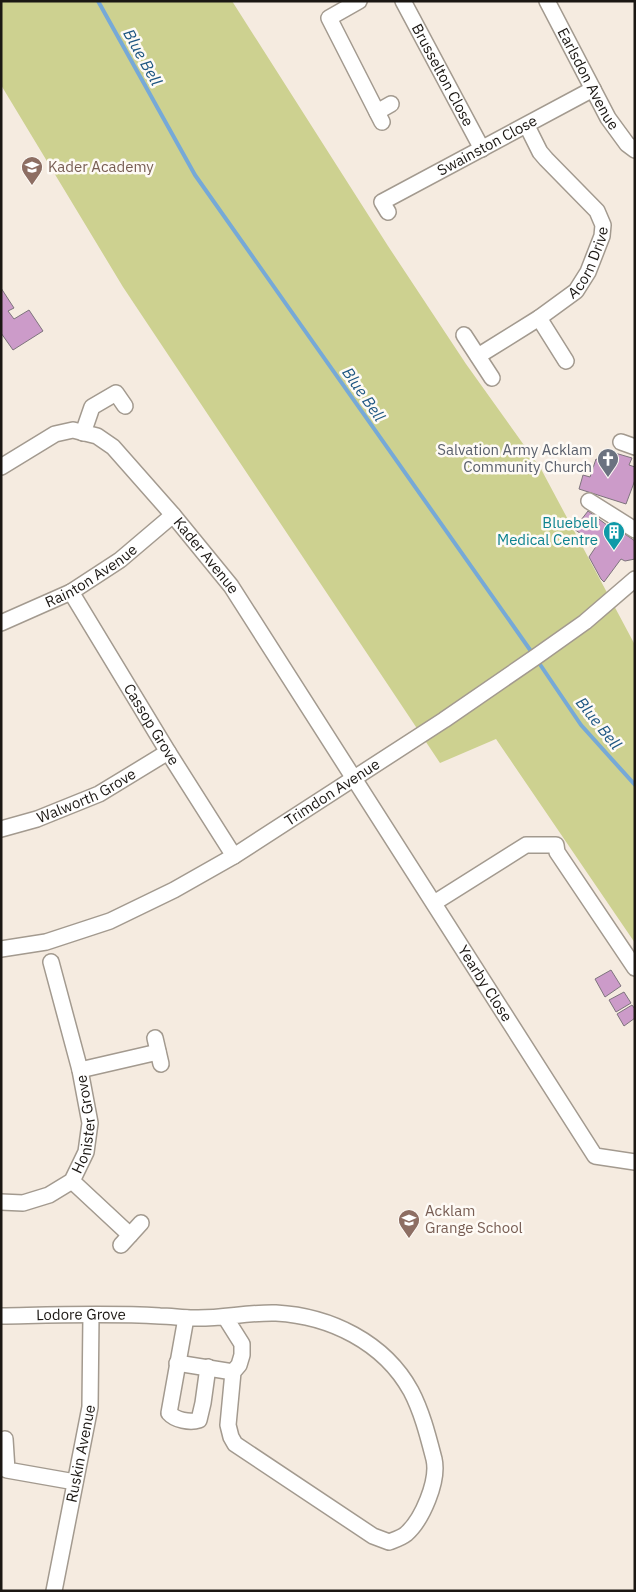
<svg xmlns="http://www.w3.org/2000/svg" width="636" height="1592" font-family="'IBM Plex Sans',sans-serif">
<rect width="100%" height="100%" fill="#f5ebe0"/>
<path fill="#cdd190" d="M1,1h231l156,245 78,118 75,105 94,176v298l-139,-204 -56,24 -317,-476 -122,-202z"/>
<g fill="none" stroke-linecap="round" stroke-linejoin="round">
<path stroke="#76a9d7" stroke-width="4" d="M98,1l97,174 338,479
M537,660l44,65 54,60"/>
</g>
<path fill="#cc9bc9" stroke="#7e747d" d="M1,288l13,20 -6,3 6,8 15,-9 14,21 -30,19 -12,-17z
M615,453l17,5 -3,7 6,2v13l-9,24 -47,-15 4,-14 7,2 6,-18 3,1 1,-4 13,4z
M588,511l23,17 2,-2 22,15v18l-10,2 -4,-2 -17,23 -3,-3 -12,-22 8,-12 -23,-16z
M611,970l10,16 -16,11 -10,-18z
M624,992l7,11 -15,9 -7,-12z
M632,1005l3,4v9l-11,8 -7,-12z"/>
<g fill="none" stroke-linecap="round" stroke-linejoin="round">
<g stroke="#a39a8f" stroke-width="18">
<g id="minor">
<path d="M359,1l-30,17 53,104"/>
<path id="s1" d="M403,1l79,148"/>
<path id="s2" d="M547,1l61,117 19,26 8,6"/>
<path d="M377,112l14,-8"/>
<path id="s3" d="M388,212l-6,-10 211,-113"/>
<path d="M539,318l27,43"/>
<path d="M464,335l28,43"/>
<path id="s4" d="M478,356l61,-38 37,-27 12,-19 14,-36 1,-11 -6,-14 -51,-52 -6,-7 -13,-26"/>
<path d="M83,433l9,-26 24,-14 9,13"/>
<path d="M621,442l14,5"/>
<path id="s5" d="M1,467l54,-33 18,-4 24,6 16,11 60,68 58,71 364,570 40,6"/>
<path d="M589,501l46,29"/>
<path id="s6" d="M71,592l97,160 66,104"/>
<path id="s7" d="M1,623l70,-31 49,-32 53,-45"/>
<path id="s8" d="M1,829l36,-10 62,-25 69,-42"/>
<path d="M434,903l92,-58h30l1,7 78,116"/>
<path id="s9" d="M1,949l45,-7 64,-21 64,-31 60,-34 210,-136 93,-64 48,-34 50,-43"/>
<path d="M155,1038l6,26"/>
<path d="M80,1070l78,-18"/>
<path d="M72,1181l58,54"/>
<path id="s10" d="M1,1202l22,1 26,-8 23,-14 14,-29 4,-29 -10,-53 -29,-108"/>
<path d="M121,1245l20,-22"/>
<path id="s11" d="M1,1316c53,-1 106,-3 159,0 11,0 22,2 34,2 27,1 55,-6 82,-5 54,3 108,29 135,78 11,21 17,45 23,68 5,22 -12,61 -28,75 -5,4 -12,6 -17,8l-16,-6 -138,-92 -4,-7 -3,-12 5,-53 6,-7 3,-10v-11l-17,-27"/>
<path d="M186,1318l-17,95c6,7 21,10 30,7l4,-17 5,-36"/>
<path d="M177,1363l56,9"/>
<path d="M5,1439l2,31 68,12"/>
<path id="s12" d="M54,1591l36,-184 1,-92"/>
</g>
</g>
<use href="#minor" stroke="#fff" stroke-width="15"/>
</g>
<defs>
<g id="school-pin" transform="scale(1.125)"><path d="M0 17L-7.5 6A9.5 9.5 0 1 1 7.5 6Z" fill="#8d6e63" stroke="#fefaf5"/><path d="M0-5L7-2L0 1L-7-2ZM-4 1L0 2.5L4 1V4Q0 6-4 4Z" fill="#fff"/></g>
<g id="church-pin" transform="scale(1.125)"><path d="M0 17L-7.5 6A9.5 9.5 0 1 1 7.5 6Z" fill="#6b7280" stroke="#fefaf5"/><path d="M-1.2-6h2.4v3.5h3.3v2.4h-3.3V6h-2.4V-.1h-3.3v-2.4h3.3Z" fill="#fff"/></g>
<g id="building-pin" transform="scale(1.125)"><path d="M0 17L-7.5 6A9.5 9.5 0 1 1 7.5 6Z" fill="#0f9aa8" stroke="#fefaf5"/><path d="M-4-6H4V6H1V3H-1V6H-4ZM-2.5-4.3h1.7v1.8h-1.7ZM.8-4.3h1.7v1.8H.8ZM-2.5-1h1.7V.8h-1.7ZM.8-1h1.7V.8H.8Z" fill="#fff"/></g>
</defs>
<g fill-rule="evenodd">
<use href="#school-pin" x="32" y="167"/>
<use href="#church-pin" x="608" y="459"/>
<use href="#building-pin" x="614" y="532"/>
<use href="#school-pin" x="409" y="1220"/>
</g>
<g text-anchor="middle" stroke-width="5" stroke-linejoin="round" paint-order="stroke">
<g font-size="15" fill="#1b1713" stroke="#fefaf5">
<text dy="5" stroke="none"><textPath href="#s1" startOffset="84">Brusselton Close</textPath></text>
<text dy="5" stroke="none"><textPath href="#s2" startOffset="88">Earlsdon Avenue</textPath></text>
<text dy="5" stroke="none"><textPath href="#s3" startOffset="131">Swainston Close</textPath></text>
<text dy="5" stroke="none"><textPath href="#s4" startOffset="149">Acorn Drive</textPath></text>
<text dy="5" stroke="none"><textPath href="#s5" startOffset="269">Kader Avenue</textPath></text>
<text dy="5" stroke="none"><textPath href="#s7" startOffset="102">Rainton Avenue</textPath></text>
<text dy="5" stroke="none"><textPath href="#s6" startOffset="155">Cassop Grove</textPath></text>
<text dy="5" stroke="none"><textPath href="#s9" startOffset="370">Trimdon Avenue</textPath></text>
<text dy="5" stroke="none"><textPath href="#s8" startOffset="92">Walworth Grove</textPath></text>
<text dy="5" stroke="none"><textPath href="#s5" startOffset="780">Yearby Close</textPath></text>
<text dy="5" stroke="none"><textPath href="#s10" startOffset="136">Honister Grove</textPath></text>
<text dy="5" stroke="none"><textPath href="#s11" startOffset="80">Lodore Grove</textPath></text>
<text dy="5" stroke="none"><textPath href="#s12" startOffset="140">Ruskin Avenue</textPath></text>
</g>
<g font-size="15" fill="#785e54" stroke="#fefaf5" text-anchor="start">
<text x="48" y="172">Kader Academy</text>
<text x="425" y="1216">Acklam<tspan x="425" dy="17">Grange School</tspan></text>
</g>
<g font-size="15" fill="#5b616d" stroke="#fefaf5" text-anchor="end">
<text x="592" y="455">Salvation Army Acklam<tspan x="592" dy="17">Community Church</tspan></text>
</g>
<g font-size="15" fill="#0d838f" stroke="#fefaf5" text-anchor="end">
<text x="598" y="528">Bluebell<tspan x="598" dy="17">Medical Centre</tspan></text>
</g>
<g font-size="16" font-style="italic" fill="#1e5682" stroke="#fefaf5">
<text transform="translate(143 57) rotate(61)" y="6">Blue Bell</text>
<text transform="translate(364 394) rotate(55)" y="6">Blue Bell</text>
<text transform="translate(599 723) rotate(51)" y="6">Blue Bell</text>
</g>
</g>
<rect width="636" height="1592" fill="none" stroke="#1b1713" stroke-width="5"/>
</svg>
